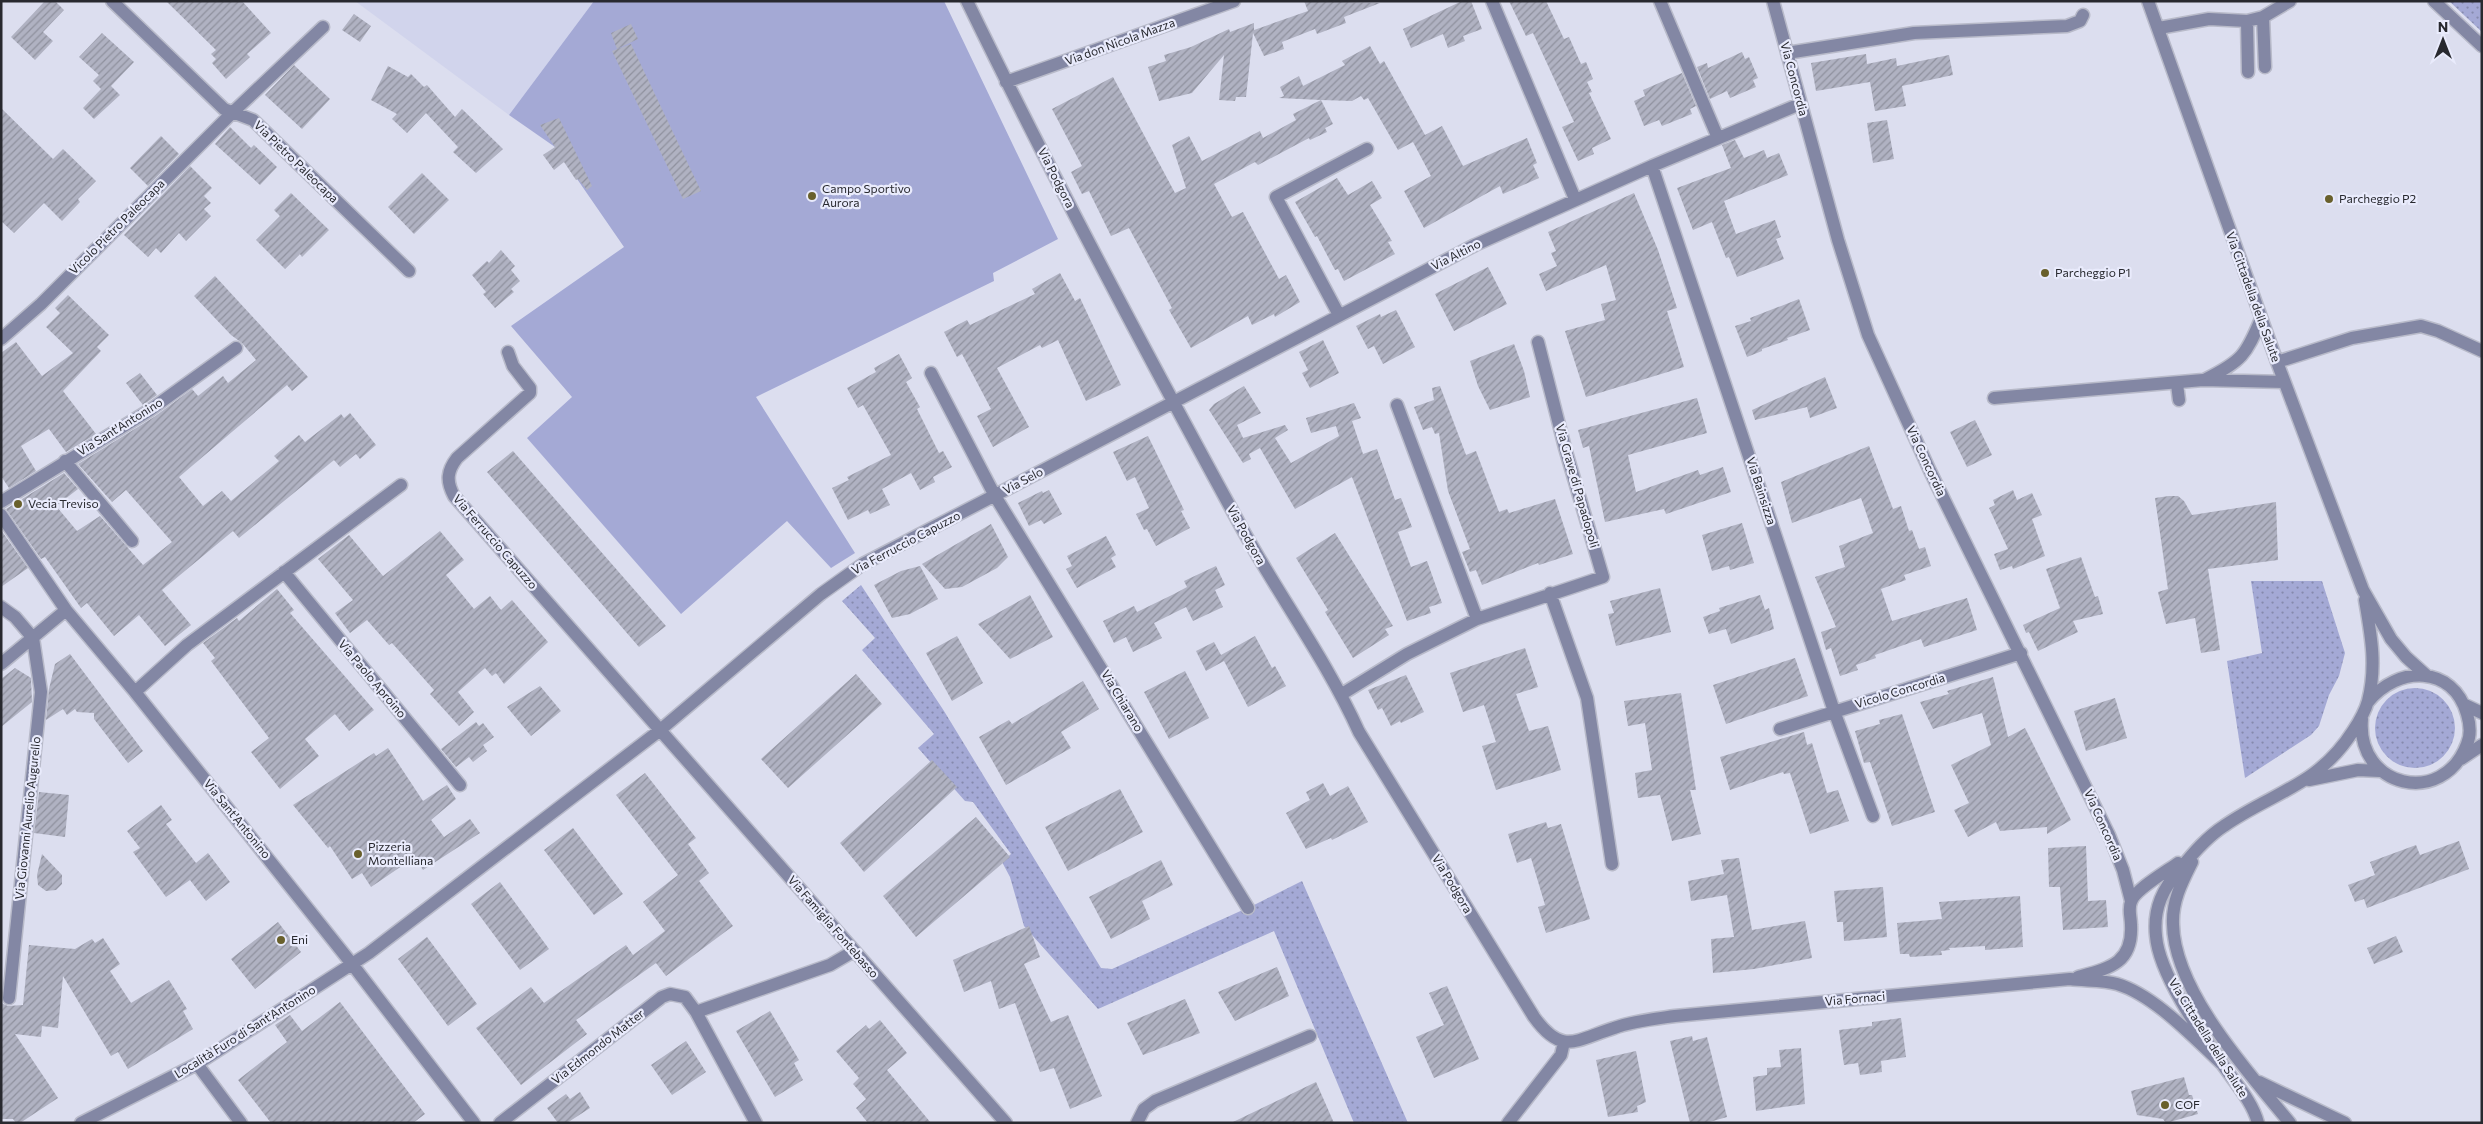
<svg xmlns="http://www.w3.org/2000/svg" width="2483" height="1124" font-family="Commissioner,sans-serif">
<defs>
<pattern id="grass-dots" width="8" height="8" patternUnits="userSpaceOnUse" patternTransform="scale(1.25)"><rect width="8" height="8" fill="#a4a9d5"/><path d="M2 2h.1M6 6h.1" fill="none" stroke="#868aad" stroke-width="1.8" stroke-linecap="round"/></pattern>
<pattern id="building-hatch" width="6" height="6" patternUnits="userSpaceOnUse" patternTransform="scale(1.25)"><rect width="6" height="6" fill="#b0b2c2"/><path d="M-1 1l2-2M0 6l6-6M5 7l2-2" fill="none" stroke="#8f919e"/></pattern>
</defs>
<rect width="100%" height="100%" fill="#dcdeef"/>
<path fill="#d1d4ec" d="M355,1h239l-85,114z"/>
<path fill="url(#grass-dots)" d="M2449,1h33v31z
M2251,581h71l23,72 -6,23 -10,19 -10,31 -8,9 -66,43 -18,-117 35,-8z
M861,585l83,126 157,257 11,1 144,-65 46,-23 106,242h-54l-80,-192 -176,78 -74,-83 -14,-49 -8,-15 9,-8 -38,-52 -8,-1 -47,-53 16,-14 -72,-84 13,-12 -33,-37z
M2375 728a40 40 0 1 1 80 0a40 40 0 1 1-80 0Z"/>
<path fill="#a4a9d5" d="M594,1h350l114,238 -65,34 1,8 -238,116 99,156 -24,15 -44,-47 -106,93 -154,-176 45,-41 -61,-71 113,-79 -69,-100 -46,-32z"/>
<path fill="url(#building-hatch)" d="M45,1h10l9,9 -21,22 10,9 -18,19 -24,-23z
M166,1h76l29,32 -24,21 3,3 -24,22 -14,-16 4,-4 -5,-5 5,-4z
M1304,1l76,2 -36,14 2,6 -29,11 -2,-5 -33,13 2,7 -20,7 -11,-23 -7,64h-10l-1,4 -16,-1 5,-45 -32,38 -33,8 -11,-34 18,-6 -2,-6 27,-8 38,-18 1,3 24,-9v7l54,-19z
M1462,1h9l11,28 -19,7 2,5 -17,7 -5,-14 -32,14 -8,-19z
M1509,1h37l18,38 5,-2 12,27 5,-2 7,17 -6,3 5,10 -3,1 22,46 -19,9 2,6 -16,7 -16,-34 12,-5 -41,-89 -7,3z
M354,14l17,12 -11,16 -18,-12z
M631,24l7,15 -21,10 -6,-16z
M102,33l32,29 -23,24 9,9 -26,24 -11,-11 18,-19 -8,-8 6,-6 -20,-18z
M631,44l70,147 -18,8 -71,-148z
M1370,46l10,18 4,-3 41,74 17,-9 21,40 64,-28 10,25 -4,2 6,13 -36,16 -3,-8 -76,42 -20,-37 27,-15 -18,-34 -15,8 -30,-52 -4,2 -3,-4 -9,5 -31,-1 12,24 -8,4 2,4 -17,8 -1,-2 -51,27 -3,-3 -41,22 18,33 11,-5 36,67 7,-4 14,27 -25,15 -1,-3 -22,11 -4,-9 -57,32 -22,-38 3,-2 -43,-80 -18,8 -22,-45 -7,3 -11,-22 11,-6 -30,-57 61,-32 62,116 11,-5 -14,-43 17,-9 13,25 58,-30 3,7 33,-18 -3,-6 28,-14 -42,-2 5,-2 -4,-9 19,-11 4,10 42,-21 -3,-4z
M1742,52l3,7 4,-2 9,21 -5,2 3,7 -26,11 -3,-7 -17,8 -13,-32 10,-4 1,5z
M1866,54l1,10 29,-6 1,8 52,-11 4,20 -51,11 4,20 -31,5 -5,-29 -54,9 -5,-28z
M294,65l36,34 -28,30 -37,-34z
M388,66l20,11 3,-3 13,13 3,-2 28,32 7,-8 41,40 -27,24 -23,-21 5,-5 -32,-34 -19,20 -15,-14 5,-5 -26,-14z
M1682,73l14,33 -6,3 2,5 -30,12 -3,-6 -15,6 -10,-25 11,-5 -2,-6z
M1,108l52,51 10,-10 33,32 -18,18 2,3 -18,19 -18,-18 -30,30 -13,-12z
M559,118l33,68 -5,4 -9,-11 -2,1 -12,-18 -10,8 -11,-15 12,-8 -15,-22z
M1887,120l7,39 -21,4 -6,-40z
M230,127l21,21 3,-3 23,22 -17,18 -45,-41z
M161,136l18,18 -31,32 -18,-18z
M1735,140l9,18 20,-8 3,8 12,-5 9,22 -64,26 12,33 39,-14 6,17 -5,2 8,20 -47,18 -8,-20 -3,1 -14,-36 -19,8 -16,-42 54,-20 -9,-23z
M190,166l22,22 -8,8 7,7 -7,6 7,7 -25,25 -7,-8 -18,20 -5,-5 -8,9 -24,-22z
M422,173l27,27 -35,34 -26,-27z
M1337,178l11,17 24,-14 10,17 -12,7 22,36 -4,1 7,12 -51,27 -6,-12 -3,1 -18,-34 -2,1 -20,-35z
M291,193l38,37 -27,27 -2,-3 -15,15 -29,-29 24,-24 -6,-6z
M1634,193l24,57 19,58 -10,3 17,56 -98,30 -21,-66 40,-11 -4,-16 15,-4 -10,-35 -60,26 -7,-17 18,-8 -6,-13 5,-2 -8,-19z
M501,250l14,16 -4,4 9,11 -9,8 3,3 -19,16 -12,-14 3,-2 -14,-17 15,-14 2,2z
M1488,267l19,37 -53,27 -19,-37z
M1060,273l15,28 5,-3 41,87 -35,16 -28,-61 -16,8 -2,-3 -43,23 32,59 -36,20 -16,-31 14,-7 -29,-55 -5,3 -13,-25 23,-12 3,5 65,-31 -3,-5z
M215,276l93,101 -16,14 -5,-6 -108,92 24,29 19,-15 9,10 48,-40 -5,-5 25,-21 6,7 36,-28 3,4 6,-5 26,32 -16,14 -4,-5 -16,13 -6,-7 -95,78 -6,-7 -71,59 29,35 -26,21 -26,-31 -25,21 -27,-33 -6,5 -36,-51 -4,2 -35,-50 58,-36 14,16 -22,17 21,25 23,-15 43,49 29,-23 -46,-52 -14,12 -34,-38 76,-47 38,-28 6,7 25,-20 5,7 28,-23 -14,-17 -11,-8 -37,-39z
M68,295l41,40 -12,12 4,4 -38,40 33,43 -30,18 -17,-23 -28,17 15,25 -27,17 -8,-12v-123l15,-11 26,34 31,-23 -27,-26 14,-14 -5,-5z
M1799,299l11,31 -23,8 1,2 -26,9v2l-15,6 -12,-31 16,-5 -1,-3z
M1396,310l19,37 -32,17 -9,-18 -6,3 -12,-23 24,-12 1,3z
M1323,340l16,33 -29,15 -8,-15 6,-3 -9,-18z
M1514,344l10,27 6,26 -40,13 -12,-24 -8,-25z
M899,354l13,24 -6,4 14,25 -3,2 22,44 4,-2 9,16 -19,10 2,5 -15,8 -9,-17 -29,16 8,16 -20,9 -2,-4 -20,10 -16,-32 17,-8 -2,-3 44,-22 -28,-50 -5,3 -11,-20 29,-16 -2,-4z
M140,373l17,22 -14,10 -17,-22z
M1825,377l12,31 -27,10 -3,-11 -52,13 -3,-10z
M1244,386l17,27 -24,12 6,13 42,-13 3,5 -13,8 16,25 48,-27 -3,-10 -25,7 -5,-15 48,-15 7,15 -9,3 11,33 14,-5 18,51 6,-2 11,29 -14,5 13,35 16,-6 15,42 -13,4 2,6 -24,8 -55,-144 -57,32 -35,-61 -11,6 2,5 -8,4 -34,-53 5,-6z
M1440,386l26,69 10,-4 23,61 8,-3 2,4 46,-14 18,55 -34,11 -1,-2 -56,22 -6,-15 -6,2 -8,-20 8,-3 -22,-58 -9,-58 -4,1 -3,-7 -9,3 -9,-23 20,-7 -2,-12z
M1697,398l10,35 -79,22 8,37 62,-22 2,5 23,-8 8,25 -65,22 -2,-5 -59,13 -16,-76 -6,2 -5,-18z
M1975,420l17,35 -25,12 -17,-35z
M1148,436l36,74 -3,1 9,17 -34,18 -9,-17 -3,1 -8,-16 13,-6 -14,-31 -8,4 -14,-29z
M1869,446l24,63 8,-3 8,25 3,-1 7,19 6,-2 6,19 -27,9 2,5 -25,9 11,32 75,-23 10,32 -53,17 -3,-8 -46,16 1,3 -20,7 2,5 -18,6 -9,-28 -5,2 -5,-18 15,-5 -21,-50 30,-10 -6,-21 34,-13 -12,-35 -69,25 -11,-41z
M513,451l153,175 -27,21 -152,-175z
M1049,490l13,24 -18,10 -3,-4 -12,6 -11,-23 24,-12 1,2z
M2013,490l4,10 15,-7 10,22 -10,4 13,37 -32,13 -1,-3 -12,4 -6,-16 14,-5 -19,-41 6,-3 -2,-5z
M2169,496h9l6,5 8,14 84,-13 2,58 -70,9 12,81 -19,3 -6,-35 -29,6 -8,-32 10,-3 -13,-91z
M1742,523l12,40 -24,7 -1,-4 -17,5 -10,-36z
M991,524l17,33 -11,11 -35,19 -17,2 -23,-25z
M1,530l27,38 -27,19z
M440,531l24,29 -18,15 28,34 16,-13 11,14 11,-10 36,42 -44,42 -8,-11 -4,3 -7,-8 -27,24 16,20 -15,14 -29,-32 4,-4 -42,-47 -3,2 -22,-25 -17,13 -15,-20 18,-13 -35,-41 31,-24 34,41z
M1335,533l58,93 -8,3 4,6 -36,23 -28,-46 3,-2 -32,-52z
M1106,536l10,19 -5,3 5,9 -39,21 -11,-19 6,-3 -5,-10z
M2081,557l14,40 3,-1 5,18 -30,7 5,11 -40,19 -9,-19 -3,1 -3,-8 37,-17 -14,-39z
M920,566l18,33 -28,15 -18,4 -18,-33 27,-14z
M1216,566l9,19 -10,5 8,17 -30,14 -7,-14 -32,16 8,15 -29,14 -7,-15 -12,6 -11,-22 31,-15 3,6 37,-18 13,-7 -3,-6z
M1660,588l11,44 -55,14 -8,-32 6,-1 -4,-12z
M277,589l17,21 -4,3 84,97 -25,21 -14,-17 -30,25 14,17 -39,33 -29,-37 18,-14 -58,-77 4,-3 -12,-15 34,-25 2,3z
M1030,595l23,42 -43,22 -32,-35z
M1760,595l5,15 4,-2 5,21 -43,15 -5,-15 -17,5 -6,-17 17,-6 -1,-3z
M957,636l26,47 -31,18 -26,-48z
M1255,636l17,32 3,-2 11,20 -38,21 -24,-46 -18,10 -10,-20 18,-9 7,13z
M1525,648l13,39 -22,7 13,37 19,-5 13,44 -65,20 -14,-44 14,-4 -12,-37 -21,7 -13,-39z
M70,654l73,97 -15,12 -34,-44v-6l-17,-1 -2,-3 -8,6 -4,-6 -17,11 3,-31 6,-25z
M1795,658l13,38 -82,28 -13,-39z
M15,668l16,10 1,24 -31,25v-48z
M1185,671l24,47 -40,21 -25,-47z
M856,674l26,30 -94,84 -27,-29z
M1406,675l18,37 -23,11 -1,-2 -9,5 -9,-18 -4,2 -10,-20z
M1993,677l15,60 17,-9 46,92 -24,14v-7l-47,4 -4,-9 -28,15 -14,-27 15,-7 -18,-38 40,-20 -9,-32 -49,16 -13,-27 29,-8 -2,-3z
M1083,681l16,28 -38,23 10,16 -65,37 -27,-48 30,-17 3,4z
M540,686l21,25 -30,25 -24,-29z
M1681,693l15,97h-6l11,44 -29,7 -12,-46 -22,3 -3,-25 17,-3 -7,-47 -17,3 -4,-25z
M2115,698l12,40 -41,13 -12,-40z
M1902,714l33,98 -43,14 -22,-64 -6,1 -9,-32 25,-7 -1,-4z
M476,722l3,4 4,-3 11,14 -11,8 4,6 -14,11 -4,-5 -13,10 -15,-18z
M1804,732l3,13 5,-2 15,50 11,-3 11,31 -39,13 -20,-61 -6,1 -1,-2 -53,18 -10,-33z
M388,748l35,53 24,-16 9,14 -25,21 13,17 26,-18 10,14 -57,37 -8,-13 -44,30 -9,-14 -10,6 -22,-33 -2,2 -35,-43 81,-52 2,3z
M932,760l25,27 -93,85 -24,-29z
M645,773l51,65 -8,6 21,29 -10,8 34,45 -67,50 -10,-13 -80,57 11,14 -66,51 -45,-57 55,-41 13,16 82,-58 7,10 32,-24 -22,-29 35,-27 -62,-80z
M1323,783l7,13 18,-10 20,36 -36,18 -1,-2 -25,11 -20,-36 24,-13 -4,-8z
M1120,789l23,43 -75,39 -23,-44z
M39,792l30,3 -4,42 -31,-4z
M161,805l11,15 -6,4 30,39 12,-10 22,29 -24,19 -16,-21 -24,17 -33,-45 7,-4 -13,-17z
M976,817l34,40 -94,80 -33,-41z
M1546,822l2,6 13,-4 29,95 -44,14 -8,-26 7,-2 -14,-47 -14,5 -9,-29z
M573,828l50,66 -29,21 -50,-65z
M2459,841l10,28 -102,39 -3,-9 -9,3 -7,-17 27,-10 -5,-13 46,-17 4,10z
M2086,846l2,55 18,-1 2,27 -45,3 -3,-43h-11l-1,-39z
M42,854l20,21v9l-6,6 -10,1 -8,-6 -1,-10z
M1739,858l13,72 53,-9 7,37 -58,11 -41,4 -2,-34 23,-2 -7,-42 -36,6 -3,-20 36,-7 -3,-14z
M1161,860l12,25 -31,16 8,18 -39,20 -22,-42z
M500,882l49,67 -29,21 -49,-66z
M1883,887l4,50 -43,4 -1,-19h-6l-3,-31z
M2020,896l3,51 -38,3v-4l-36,2 1,2 -9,1 1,4 -32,2 -1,-3h-9l-3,-31 45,-4 -3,-17z
M278,922l23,30 -46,37 -24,-30z
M1029,926l11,31 -16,7 27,58 17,-7 34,81 -32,13 -16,-41 -14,4 -25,-69 -16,6 -8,-28 -27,11 -11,-32z
M2396,936l7,16 -29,12 -7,-16z
M427,937l50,67 -29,22 -50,-67z
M103,938l17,26 -10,7 21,32 38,-23 18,29 -4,2 10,18 -65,40 -10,-17 -7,4 -48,-80 -5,52 -16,-2 -1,11 -26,-3 43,64 -38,25h-4l-3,-4h-12v-116l7,3 15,-1 6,-60 46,4 17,-10 3,4z
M1277,967l12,29 -54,25 -17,-29z
M1447,986l32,73 -45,19 -18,-41 28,-12 -15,-32z
M1185,999l15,34 -57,22 -16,-32z
M340,1002l85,112 -12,9h-142l-33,-43 49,-38 -12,-17 15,-10 12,16z
M770,1011l29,49 -5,3 9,17 -28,17 -39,-66z
M1901,1018l5,39 -25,4 1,11 -22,3 -2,-12 -14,2 -5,-35 33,-4v-4z
M880,1020l27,33 -20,17 44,53h-63l-12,-15 10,-9 -13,-15 6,-6 -23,-27 30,-26 3,4z
M1692,1036l1,5 14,-4 20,80 -21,6h-16l-20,-82z
M686,1041l20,31 -34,23 -21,-30z
M1801,1048l4,56 -49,7 -3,-34 14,-2v-7l14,-1 -2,-17z
M1636,1051l10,51 -9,4 1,6 -30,5 -12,-57z
M2184,1077l5,18h3l6,19 -32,9 -3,-4 -26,-4 -6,-24z
M1316,1082l18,41h-103z
M580,1092l10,16 -23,15h-9l-11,-15 19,-14 4,5z"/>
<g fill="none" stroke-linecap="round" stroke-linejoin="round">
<g stroke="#b8bac9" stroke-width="15">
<path id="minor" d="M112,1l112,108 29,11 156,151
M967,1c86,177 178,350 272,522 38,70 87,136 120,209l175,285c28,39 42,23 80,11 19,-7 40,-9 61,-12l395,-37c15,2 33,1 47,5 37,11 76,53 104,79
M1492,1l83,198
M1660,1l58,137
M1773,1l65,239 30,95 62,136 179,364 14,35 8,31
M2148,1l129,361 86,228 28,49 15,18 21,19
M2434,1l48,45
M2263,17l2,50
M2247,21l1,51
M2159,28l50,-9 38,2 16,-4 27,-16
M1787,53l127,-20 153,-7 13,-5 3,-6
M1006,82l228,-81
M1652,166l182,545 39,105
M1339,315l-63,-118 91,-48
M1,339l40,-35 191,-191 91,-86
M508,352l5,14 17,22v5l-73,65c-10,13 -11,23 -3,38l552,627
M2277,362l75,-24 69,-12 17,5 44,20
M931,373l64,123 253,412
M2206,379c36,-18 40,-24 55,-60
M2177,384l2,16
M1994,398l209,-18 81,2
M1397,405l80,214
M65,461l67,80
M1,502l149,-92 86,-62
M1,515l65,95 69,82 217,272 122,159
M284,572l176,213
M1550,593l37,105 25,166
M1,607l14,10 18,21 8,54 -32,306
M1,664l65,-54
M135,692l52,-47 214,-160
M1342,694l65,-40 70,-35 126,-42 -38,-129 -27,-106
M2465,705l17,8
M2362,719c-6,69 81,89 105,25 4,-9 3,-20 0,-30 -14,-49 -69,-49 -99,-12
M1780,729l241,-76
M2461,759l21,-14
M2309,780l49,-10 22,1
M2192,862c-10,20 -20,39 -19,62 1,67 75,148 117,199
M2078,977c32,-9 55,-14 53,-52 0,-8 -3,-16 0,-23 3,-12 36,-31 47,-39
M696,1012l60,111
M197,1064l44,59
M2259,1082l86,41
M81,1123l116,-59 172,-111 290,-222 162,-137 42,-30 612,-319 177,-79 148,-62
M500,1123l162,-126 8,-3 15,3 11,15 134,-47 24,-14
M1137,1123l7,-14 11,-8 155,-65
M1508,1123l53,-68 3,-13
M2258,1123c-5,-20 -21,-38 -33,-55 -23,-33 -66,-93 -69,-132 -3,-28 7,-48 25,-68 13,-16 26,-31 43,-42 49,-34 94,-40 129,-95 6,-9 12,-19 15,-30 9,-35 3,-66 -3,-101"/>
</g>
<use href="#minor" stroke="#8387a4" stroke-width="12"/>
</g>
<g fill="#69602c" stroke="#e9ebfc" stroke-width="2">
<circle cx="812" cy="196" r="5"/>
<circle cx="2329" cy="199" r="5"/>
<circle cx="2045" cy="273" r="5"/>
<circle cx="18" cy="504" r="5"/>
<circle cx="358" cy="854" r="5"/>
<circle cx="281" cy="940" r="5"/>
<circle cx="2165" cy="1105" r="5"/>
</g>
<g text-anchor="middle" stroke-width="4.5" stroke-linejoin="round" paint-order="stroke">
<g font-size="12" fill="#28292f" stroke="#e9ebfc">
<text transform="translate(1120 42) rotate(-20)" y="4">Via don Nicola Mazza</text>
<text transform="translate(1794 79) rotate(75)" y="4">Via Concordia</text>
<text transform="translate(296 162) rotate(44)" y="4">Via Pietro Paleocapa</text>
<text transform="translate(1056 178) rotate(63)" y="4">Via Podgora</text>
<text transform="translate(117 227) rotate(-45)" y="4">Vicolo Pietro Paleocapa</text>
<text transform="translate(1456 255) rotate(-27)" y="4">Via Altino</text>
<text transform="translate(2253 297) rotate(70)" y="4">Via Cittadella della Salute</text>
<text transform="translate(120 427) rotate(-32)" y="4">Via Sant'Antonino</text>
<text transform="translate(1926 461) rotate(65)" y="4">Via Concordia</text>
<text transform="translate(1023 481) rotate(-28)" y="4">Via Selo</text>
<text transform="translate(1577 486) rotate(74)" y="4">Via Grave di Papadopoli</text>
<text transform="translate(1761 491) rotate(72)" y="4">Via Bainsizza</text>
<text transform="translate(1246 535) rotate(61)" y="4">Via Podgora</text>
<text transform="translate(495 542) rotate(49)" y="4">Via Ferruccio Capuzzo</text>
<text transform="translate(906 543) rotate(-28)" y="4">Via Ferruccio Capuzzo</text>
<text transform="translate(372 679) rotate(50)" y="4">Via Paolo Aproino</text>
<text transform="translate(1900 691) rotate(-17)" y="4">Vicolo Concordia</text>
<text transform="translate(1122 701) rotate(59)" y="4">Via Chiarano</text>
<text transform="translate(28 818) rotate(-84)" y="4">Via Giovanni Aurelio Augurello</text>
<text transform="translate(237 819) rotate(51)" y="4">Via Sant'Antonino</text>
<text transform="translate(2103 825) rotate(66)" y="4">Via Concordia</text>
<text transform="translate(1452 884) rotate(59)" y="4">Via Podgora</text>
<text transform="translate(833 927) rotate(49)" y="4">Via Famiglia Fontebasso</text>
<text transform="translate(1855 999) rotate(-5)" y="4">Via Fornaci</text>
<text transform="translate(245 1032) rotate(-32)" y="4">Località Furo di Sant'Antonino</text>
<text transform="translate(2208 1038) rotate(58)" y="4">Via Cittadella della Salute</text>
<text transform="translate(598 1047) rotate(-38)" y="4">Via Edmondo Matter</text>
</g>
<g font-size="12" fill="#28292f" stroke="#e9ebfc" text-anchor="start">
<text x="822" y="193">Campo Sportivo<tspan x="822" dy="14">Aurora</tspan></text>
<text x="2339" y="203">Parcheggio P2</text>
<text x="2055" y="277">Parcheggio P1</text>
<text x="28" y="508">Vecia Treviso</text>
<text x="368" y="851">Pizzeria<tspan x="368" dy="14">Montelliana</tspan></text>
<text x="291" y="944">Eni</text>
<text x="2175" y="1109">COF</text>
</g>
</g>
<rect width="2483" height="1124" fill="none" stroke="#28292f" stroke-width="5"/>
<g transform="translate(2443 40)" stroke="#e9ebfc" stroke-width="4" paint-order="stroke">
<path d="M0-4L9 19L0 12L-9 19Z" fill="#28292f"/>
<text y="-8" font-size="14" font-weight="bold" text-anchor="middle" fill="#28292f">N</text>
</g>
</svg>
